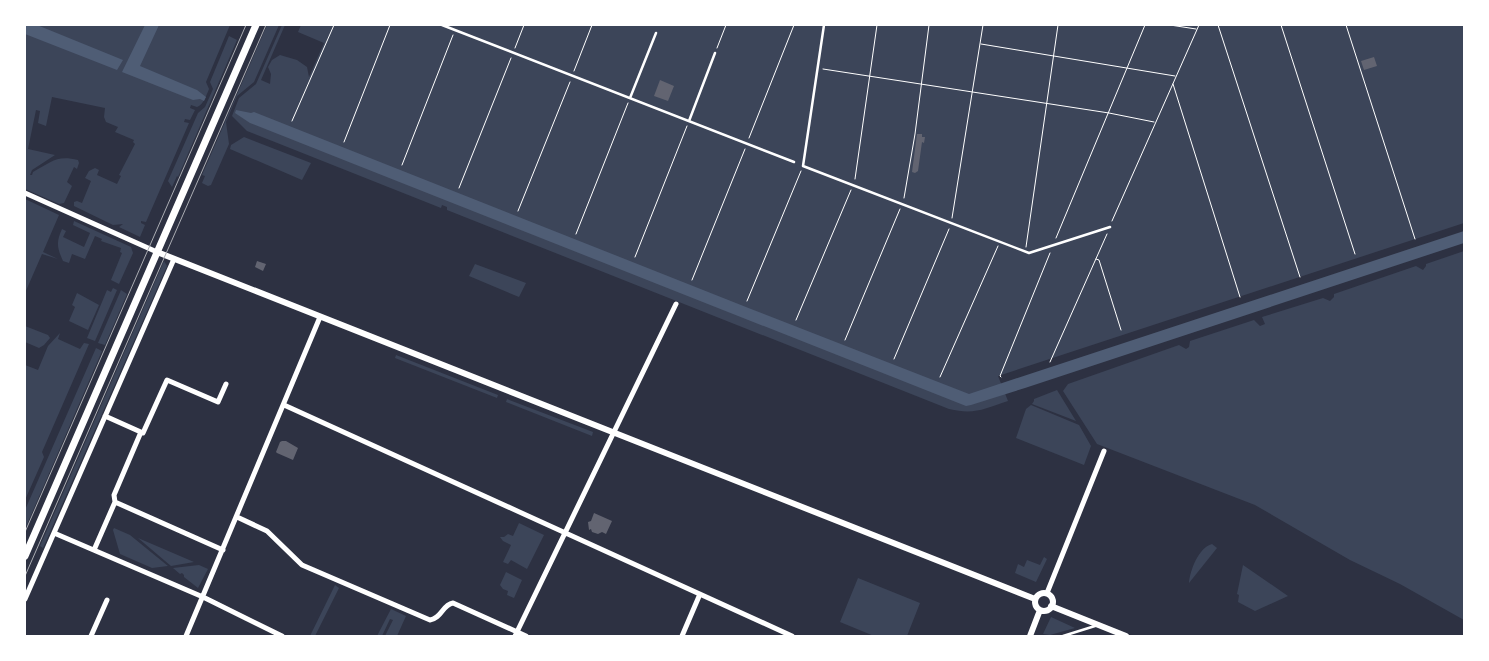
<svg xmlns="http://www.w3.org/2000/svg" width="1489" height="661" font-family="'Fira Sans Condensed',sans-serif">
<rect width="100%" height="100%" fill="#2d3142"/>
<path fill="#3c4559" d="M25,25h205l-24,57 3,7c-3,7 -5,15 -12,18l-6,-2 -1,3 5,2 -5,10 -5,-1 -1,3 5,1 -43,99 -5,-1v2l4,2 -5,12 -21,-10 4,-3 -10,1 -39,-19v-4l3,-1 5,2 9,-22 -6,-3 4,-7 6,-3 4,2 -2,5 20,9 4,-8 -2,-1 16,-31 -2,-2 1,-2 -19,-8 3,-5 -12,-5 -2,-5 1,-9 -53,-11 -6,29 -8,-3 2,-12 -4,-1 -8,39 27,6 -23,15 -2,5h2l1,-3c19,-10 23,-17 45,-12l1,3 -2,6 -3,-2 -7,15 5,4 -8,17 -5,1 -34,-15z
M267,25h12l-25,57 -17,14 -11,26 3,22 -18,41 -3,1 -6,-3 3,-7 -3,-1z
M282,25h3l-24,55 9,4 1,-10 -3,-7 4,-7 8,-5 17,5 10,7 2,10 15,-34 -26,-11 3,-7h1163v198l-466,153 10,25c-24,8 -34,14 -59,8l-502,-199v-3l-5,-2 -1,3 -194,-77 -15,-15 7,-18 17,-14z
M229,36l8,4 -59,137 -1,-1 -5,11 -4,-6 30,-68 7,-6 8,-18 -3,-7z
M244,137l67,26 -9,17 -72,-31 1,-4z
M25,199l34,16 -16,37 15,7 -16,-5 -17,39z
M74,221l57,26 2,6 -14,31 -8,-4 11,-27 -2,-1 1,-4 -20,-7 1,-2 -7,-3 -10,23 -13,-5 -3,9 -6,-2c-6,-13 -7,-19 -1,-32l4,2 -3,6 21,10 6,-14 -17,-8z
M1464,251v369l-64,-36 -50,-24 -95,-55 -158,-61 -34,-53 5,-7 111,-39 7,4 3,-2 1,-6 64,-21 6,6 5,-2 -3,-7 61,-19 7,3 4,-4v-3l82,-28 7,4 3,-4v-2z
M164,261l3,5 -124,282 -3,-2z
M475,264l51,19 -7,14 -50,-21z
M113,288l4,2 -22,51 -8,-3 20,-48 4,2z
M121,290l6,4 -22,51 -7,-2z
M77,293l22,12 -11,25 -19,-9 6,-14 -3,-2z
M25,326l23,9 2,3 -6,7 -5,3 -14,-6z
M60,333l-2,6 22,10 4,-6 5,1 -47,108 2,5 -19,43v-135l13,5 10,-24z
M96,348l6,3 -77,178v-19z
M396,355l102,40 -1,3 -102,-40z
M1057,390l19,31 -44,-17 2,-3v-2z
M507,399l86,33 -1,4 -86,-34z
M1031,405l48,20 12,21 -7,19 -68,-27 10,-29z
M519,523l25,12 -17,34 -16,-9 -3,4 -5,-2 8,-17 -8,-4 -3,-4h4l4,-3 5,2z
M114,528l16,7 38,31 -16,2 -32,-14 -7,-24z
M138,538l56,24 -23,4z
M1212,544l5,4 -28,35c1,-12 9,-35 23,-39z
M1044,557l3,2 -11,23 -21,-9 3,-9 6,3 3,-7 13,5z
M199,565l9,4 -10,19 -14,-11v-2l-2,-2 -2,1 -7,-6z
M1243,565l45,31 -33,15 -17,-9 1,-7 -2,-1z
M506,572l16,8 -8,18 -7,-3 1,-4 -5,-2 -3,-4z
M858,578l62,25 -13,33h-33l-34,-14z
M335,585l4,3 -24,48h-5z
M391,609l15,7 -9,20h-12l8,-16 -3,-1 -8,17h-5z
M1051,617l24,11 -25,7 -7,-1z"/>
<path fill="#4f5d75" d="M25,25h12l86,35 -6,10 -92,-36z
M145,25h14l-19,41 57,24 9,7 -2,4 -4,-2 -7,1 -71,-28z
M236,110l15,3 3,-1 497,197 218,85 495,-163v12l-439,145 -54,17 -5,1 -716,-283 -15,-10z"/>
<path fill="#626471" d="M1374,57l3,9 -13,4 -3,-9z
M660,80l14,6 -6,15 -14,-5z
M917,134h5v3h3l-1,6 -2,-1 -4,29 -3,2 -3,-1z
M257,261l9,3 -3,7 -8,-4z
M282,441h4l12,7 -5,12 -16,-7 -1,-1 4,-10z
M594,513l18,8 -6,13 -4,-2 -4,2 -6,-2 -1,-3 -2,1 -1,-8 3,-1z"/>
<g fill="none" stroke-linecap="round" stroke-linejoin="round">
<path stroke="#fff" stroke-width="1" d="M1170,25l26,4
M1218,25l82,252
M1281,25l74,229
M1346,25l69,214
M981,44l194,32
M515,48l9,-23
M717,48l9,-23
M823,69l286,44 45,9
M574,71l18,-46
M1173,84l67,213
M292,121l42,-96
M749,138l45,-113
M344,142l46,-117
M402,165l51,-130
M855,179l22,-154
M459,188l52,-130
M904,198l11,-64 14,-109
M518,211l52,-129
M952,218l31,-193
M1112,221l87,-196
M576,234l52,-131
M1056,238l89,-213
M1026,247l32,-222
M635,257l52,-131
M1096,259l3,1 22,70
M692,280l53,-131
M747,301l54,-130
M796,320l55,-130
M845,340l55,-131
M894,359l55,-130
M1050,362l57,-128
M940,377l58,-131
M1001,377l-1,-1 50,-123"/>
<path stroke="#fff" stroke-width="2.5" d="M442,25l352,137
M824,25l-21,141 226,87 81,-26
M630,98l26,-65
M689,121l26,-68
M1063,636l32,-10"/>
<path stroke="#fff" stroke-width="5" d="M25,193l132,59
M284,405l508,231
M105,416l38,17 24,-53 51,22 8,-18
M141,432l-27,63 1,7 108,48
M237,517l30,14 35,34 128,55c12,-2 12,-15 23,-17l73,33
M54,533l149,64 79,39
M94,550l21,-48
M1047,593l57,-142
M25,599l149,-340
M91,636l16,-36
M186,636l134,-319
M515,636l161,-332
M682,636l18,-42"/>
<path stroke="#fff" stroke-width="6" d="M157,252l878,347
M1035 602a9 9 0 1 1 18 0a9 9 0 1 1-18 0Z
M1051,606l75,30
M1030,636l10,-26"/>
<path stroke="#fff" stroke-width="7" d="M25,556l231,-531"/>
<path stroke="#abadb3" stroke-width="1" d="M25,532l221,-507
M25,576l241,-551"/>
</g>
<rect width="1489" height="661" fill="none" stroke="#ffffff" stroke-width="52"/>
</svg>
